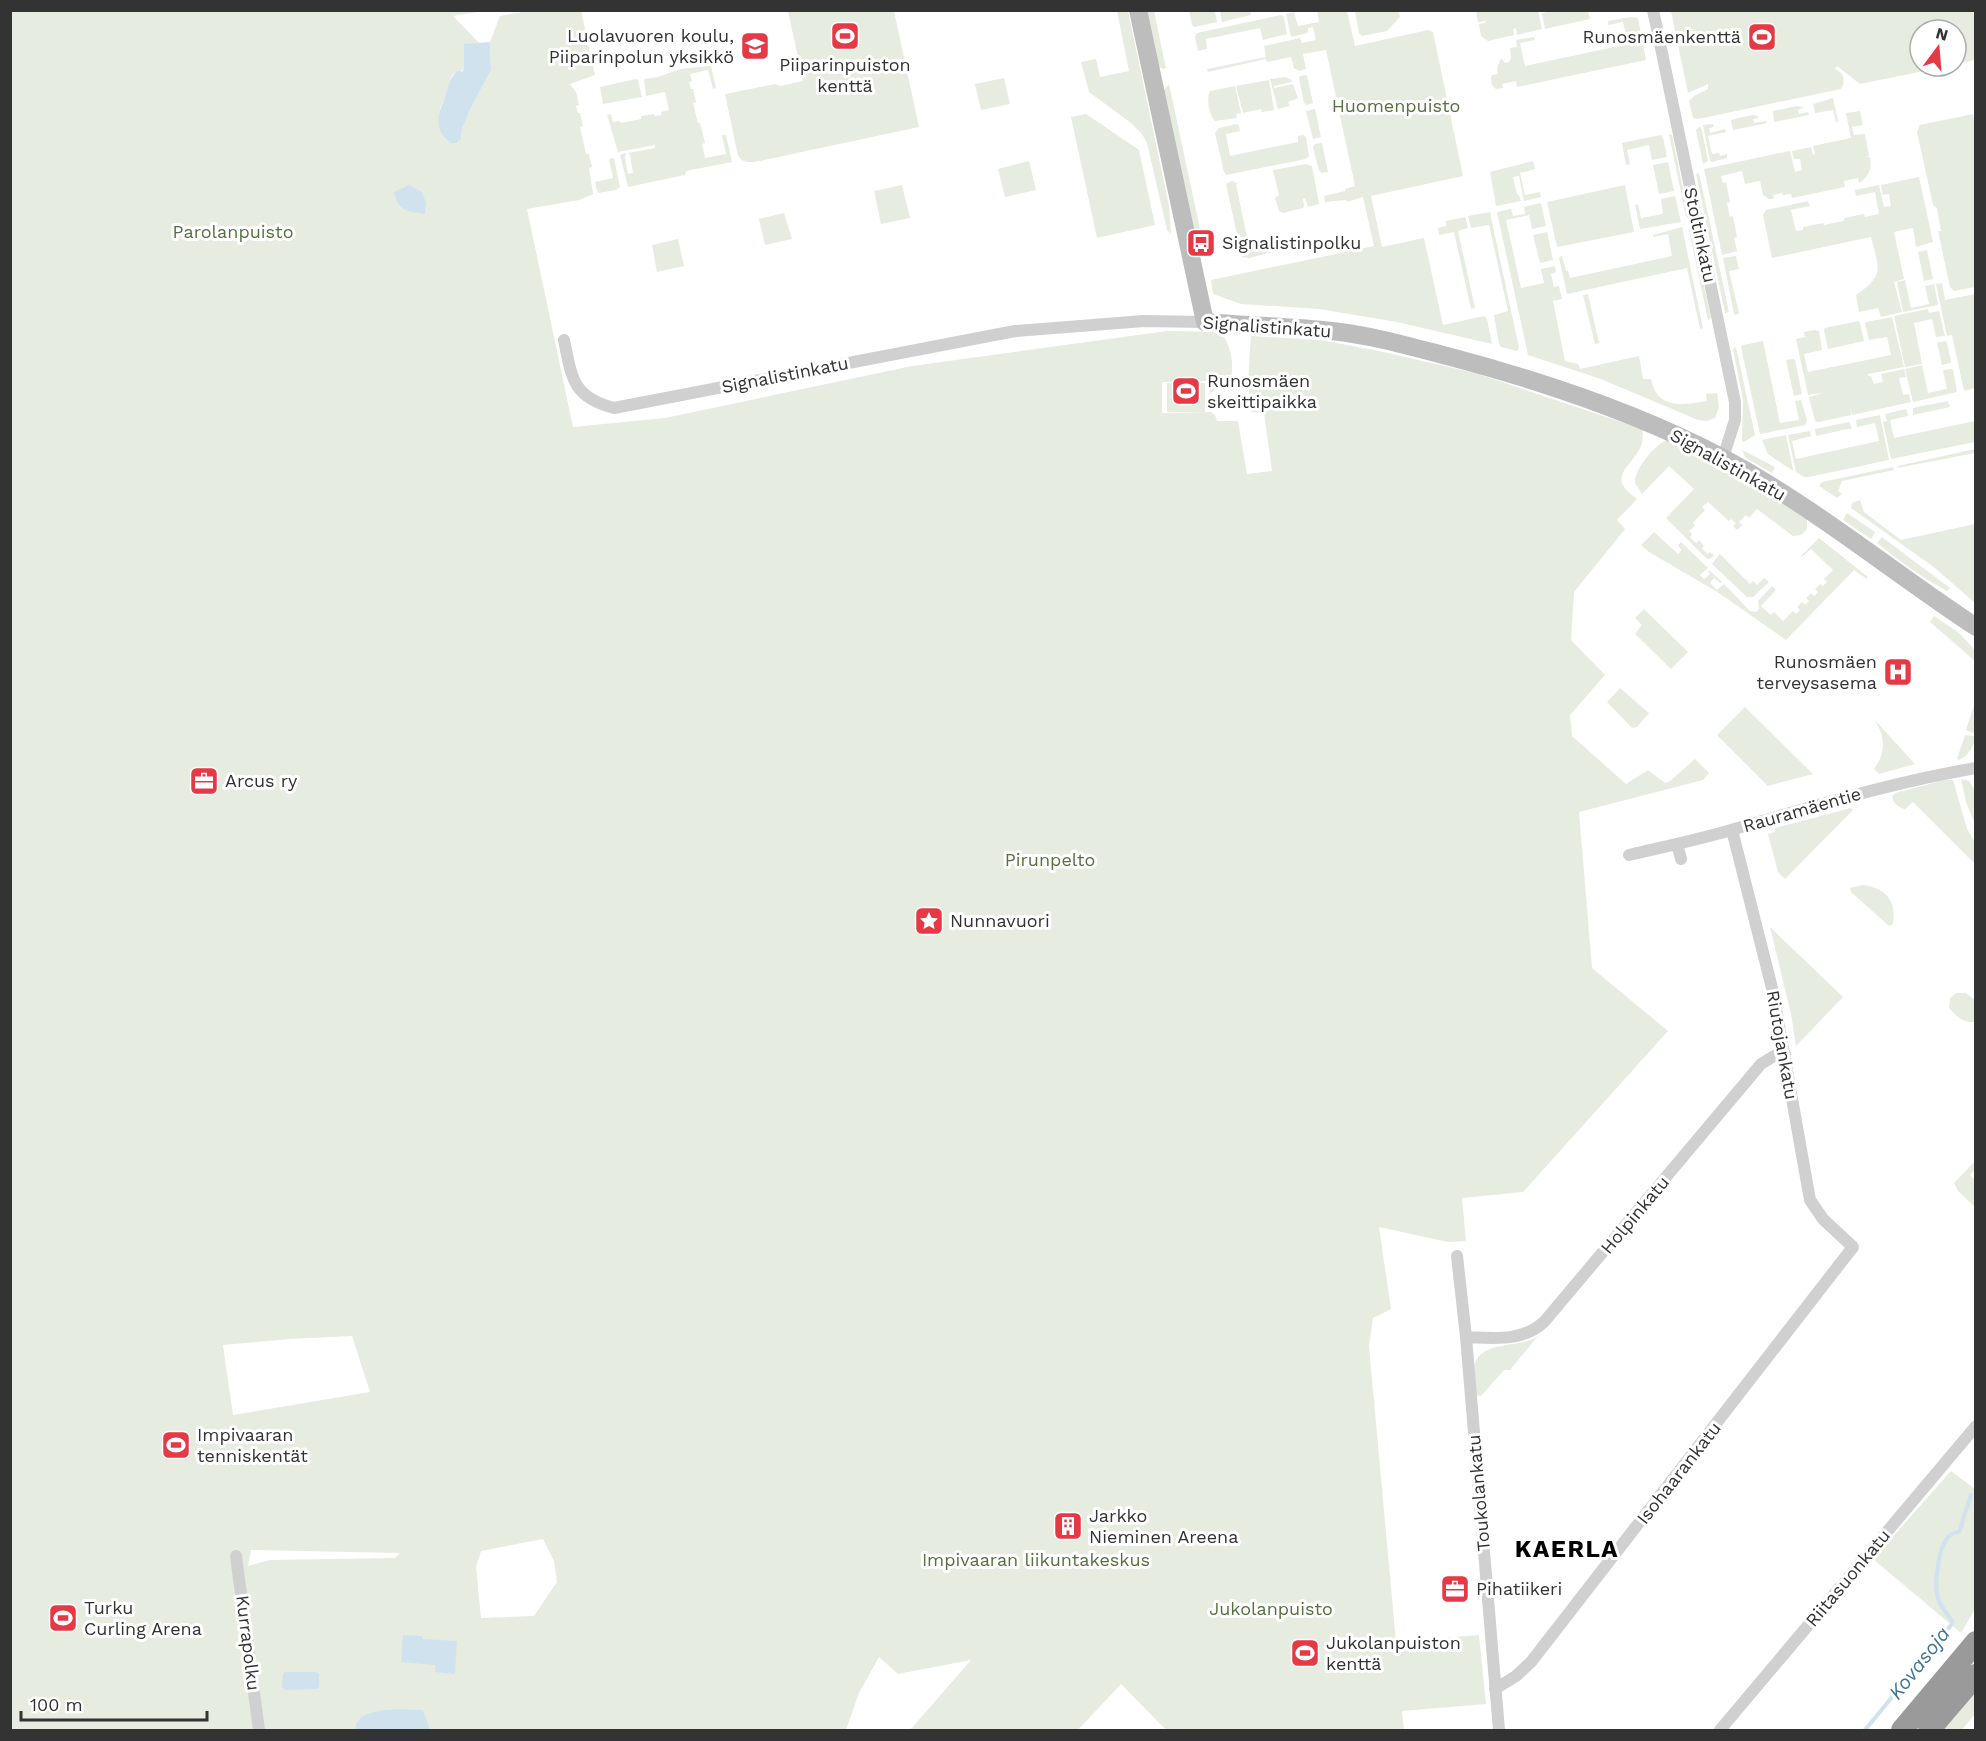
<svg xmlns="http://www.w3.org/2000/svg" width="1986" height="1741" font-family="'Work Sans',sans-serif">
<rect width="100%" height="100%" fill="#fff"/>
<path fill="#e6ecdf" fill-rule="evenodd" d="M10,11h473l-30,5 26,27 -15,2 1,24 -2,2 -3,-1 -8,5c-3,8 -4,17 -8,24 -8,17 -8,31 6,44l11,-4 1,-10 9,-21 20,-38 -1,-28 10,-26 28,-5h53l14,64 -25,9 6,8 3,13 -3,1 2,7h2l3,13 -3,1 6,27h3l3,13 -3,1 4,26 -14,6 -52,9 46,218 92,-9 247,-52 255,-35 54,1c10,14 14,33 9,50l-20,11 -2,-12 -46,1v31l49,-1 4,3 2,6h21l9,53 25,-3 -8,-58 -13,-1 -3,-29 3,-47 70,4 58,11 96,22 167,56c7,27 -28,38 -19,56 3,6 10,10 14,14l-20,21 8,9 -51,63 -3,48 34,35 -35,40 2,21 54,48 22,-14 17,13 5,-2 25,-22 14,14 -6,7 -124,32 13,156 76,63 -145,161 -61,6 4,43 -18,1 -69,-15 12,82 -18,9 -4,28 27,296 83,-7 7,69 -84,7 2,19h-238l-45,-46 -43,46h-168l61,-70 -73,14 -19,-17 -20,36 -13,37h-835zM352,1336l18,56 -137,23 -10,-70 67,-6zM543,1539l11,22 3,21 -23,34 -53,2 -5,-51 5,-16zM251,1550l148,3h1l-5,5 -125,2 -22,6z
M788,11h106l25,116 -159,34c-9,1 -16,3 -22,-5l-13,-62 50,-10 5,2 23,-5z
M1117,11h11l41,195 2,28 -4,-4 -20,-87 -5,-9 -11,-11 -42,-31 -8,-30 15,-3 4,18 29,-6z
M1145,11h9l12,57 -2,1 -6,-2z
M1189,11h26l2,11 -23,5 -2,-2z
M1220,11h30l1,4 -29,7z
M1317,11h30l8,35 73,-16 5,2 30,144 -92,20 11,51 42,-9 19,87 41,-9 3,3 5,25 -95,-22 -78,-13 -78,-5 -28,-10 -2,-14 163,-34 -11,-49 -16,5 -1,-2 -21,2 -1,-6 21,-5v-2l10,-3 -29,-136 -23,4 3,15 -7,2 -5,-3 -3,-11 -24,5 -1,-3 -58,13 -1,-3 59,-12 -2,-11 36,-8 2,5 14,-3 -3,-13 -5,1v5l-17,4 -5,-23 8,-2 4,14 21,-4z
M1355,11h44l1,6 -13,14 -25,5 -3,-3z
M1476,11h62l4,18 -25,6 -1,-7 -3,1 1,6 -26,6 -7,-5 -2,-12 6,-1 1,-2 -8,1z
M1553,11h35l2,8 -45,10 -3,-16z
M1671,11h304v49l-19,4v-34h-36v36h28l-88,18 -23,-18 -2,3c9,4 11,12 6,20l-143,30 -5,-1 -4,-17 5,-5 14,-7v-5l-20,9z
M1281,15l3,2 3,17 -24,6 -3,-12 -54,11 1,10 -9,2 -3,-14 2,-4z
M1630,17l8,1 8,42 -129,27 -1,-6 -14,3 1,4 -7,1 -4,-4 -1,-7 1,-3 6,-1 -1,-6 4,-10 4,5 4,-1 2,-4 -1,-10 7,-1 -1,-7 18,-3 1,3 -15,3 5,23 103,-22 -5,-22 -15,3v-4z
M709,66h2l5,22 -3,1 -5,-19 -18,4 2,7 -3,1 2,7h2l3,13 -3,1 5,20h2l5,20 -3,1 3,14 21,-4 -4,-19h4l6,27 -46,9 -1,4 -57,12 -8,-32 6,-2 -1,4 3,17 5,-1 -3,-18 -2,-2 27,-5v-3l-37,7 -11,-37 4,-1 2,8 7,-1 1,2 20,-4v-3l13,-2 1,2 7,-1 -1,-3 8,-2 -4,-18 -19,4 -2,-17 14,-2 22,-8z
M1307,75l6,28 -6,2 -3,-2 -5,-25 1,-2z
M1285,77l7,3v2l-18,4v2l19,-4 5,14 -10,4 2,4 -12,3 -8,-30z
M1004,78l6,26 -29,6 -6,-26z
M636,79l2,1 4,17 -39,7 -3,-17z
M1269,80l5,30 -12,2 -1,-3 -18,4 -7,-27z
M1169,84l33,154 -4,1 -6,-15 -29,-133z
M1235,86l6,27 -5,1 1,4 -22,3c-6,-7 -9,-22 -5,-30z
M1833,98l5,23 -2,1 -3,-12 -18,3 -2,-9z
M1797,106l6,1v1l-5,2 1,4 9,-2 1,3 -35,7 -1,-11z
M1315,109l6,28 -8,2 -7,-28z
M1860,111l3,14 -11,2 2,8 11,-1 4,22 -3,1h4c2,11 -1,20 -11,26l-1,-5 -14,3 1,6 -53,11 -1,-4 -8,1 -1,-2 -9,2 1,4h-5l-6,-4 -3,-14 -15,3 -3,-13 -21,5 2,7 3,-1 4,20 -3,1 3,14 3,-1 4,21 -3,1 3,13 -15,4 -18,-86 86,-18 5,21 7,-2 -2,-11h-6l-2,-8 19,-4 2,8 2,-1 -2,-8 38,-8 -5,-25z
M1086,114l53,36 16,75 -58,13 -26,-121z
M1973,114l3,15 -1,158 -21,4 -4,-4 -12,-56h3l-4,-23 -4,-3 -16,-73 3,-7z
M1752,115l6,1v2l-5,1 1,4 12,-2 1,2 -34,7 -2,-10z
M1236,124l3,1 1,6 -14,3 4,22 68,-14v-6l5,-1 3,2 3,19 -3,3 -80,16 -2,-3 -9,-39 4,-5z
M1713,124l1,3 -5,1 1,5 15,-4 1,3 -18,4 4,18 7,-1 1,3 7,-2v4l-15,4 -2,-1 -7,-36z
M1701,126l7,35 -5,3 -7,-34z
M1669,134l3,1 17,83 -3,-1z
M1661,135l2,3 4,19 -15,3 -3,-15 -22,5 3,14 -4,1 -4,-22z
M1322,143l6,29 -6,1 -3,-2 -6,-24 2,-3z
M614,158l6,29 -4,3 -17,3 -2,-2 -2,-9 18,-4 -4,-19z
M1029,161l7,29 -31,7 -7,-28z
M1533,161l2,8 -15,4 5,22 15,-3 1,5 -17,4 -5,-25 -6,1 4,17 2,1 2,6 -25,5 -6,-34z
M1668,162l6,29 -15,3 -6,-29z
M1306,164l6,2 7,38 -11,3 -3,-9 -2,1 1,7 -1,2 -20,5 -4,-2 -4,-13 4,-3 -6,-25z
M1699,173l30,139 -4,1 -29,-139z
M1919,177l14,65 -17,5 -3,-19 -19,4 10,47 -10,3 8,30 -21,5 -3,-9 -19,4 -3,-17c29,-20 23,-26 15,-58l-99,21 -9,-43 3,-5 42,-9 2,5 -19,4 5,21 7,-1v-3l20,-4 1,2 20,-4v-3l20,-4 1,3 14,-3 -4,-22 -19,4 -1,-6 24,-5 5,22 7,-1 -2,-12 -6,1 -2,-10z
M1232,181l6,3h-2l14,68 23,-4 -3,-15 7,1 2,11 -3,6 -27,7 -7,-1 -16,-73z
M902,185l8,33 -29,6 -7,-33z
M1625,185l9,47 -77,15 -10,-45z
M1675,196l6,26 -41,7 -5,-24 3,-1 3,14 22,-4 -2,-15z
M1541,203l5,23 -14,3 -3,-14 -23,5 15,68 23,-5 -3,-14 14,-3 1,6 -5,2 3,13 5,-1 3,13 -9,2 12,60 13,3 2,5 59,-13 4,23h8c6,31 32,26 56,22l-1,-7 11,-1 2,14 -4,11 -8,3 -9,-1 -97,-41 -73,-24 -31,-143 14,-3 2,7 12,-2 -1,-7z
M1490,212l29,136 -2,3 -16,-4 -2,-3 -5,-29 14,-4 -19,-86 -18,3 -3,-12z
M784,213l8,26 -27,6 -6,-26z
M1465,217l3,11 -10,3 17,77 -4,1 -17,-77 -15,3 -1,-7 8,-2v-5z
M1682,227l21,101 -3,1 -13,-61 -120,26 -8,-36 2,-2h1l4,15h2l2,7 102,-22 -4,-22 -15,3v-2z
M1689,230h3l19,88 -3,2z
M1547,232l6,28 -13,3 -7,-28z
M678,239l6,27 -27,6 -5,-27z
M1927,250l6,29 -9,2 -6,-29z
M1736,256l3,13 -10,2 10,42 -3,2 -2,-1 -11,-56z
M1905,280l6,28 18,-4 -4,-18 9,-2 4,21 -35,7 -6,-30z
M1942,283l3,17 30,-6v94l-11,3 -12,-56 -5,1 -11,-52z
M1588,294l11,49 -4,1 -12,-49z
M1928,309l1,4 10,-2 6,25 -9,1 -4,-18 -18,4 8,41 -17,3 -11,-51z
M1892,317l12,50 -36,7v2h3l3,8 9,-2 -2,-8 23,-5 2,8 -7,1 4,17 6,-1 2,8 -59,13 -2,-10 1,10 -33,7 -3,-1 -6,-24 14,-4 -15,2 -12,-56 9,-2 -1,-5 11,-2 4,1 3,19 -18,4 4,18 83,-17 -4,-18 -18,3 -4,-16 1,-2z
M1858,321l2,2 4,18 -36,8 -4,-19 1,-2z
M1763,341l17,82 19,-3 -4,-19 6,-1 6,20 -2,5 -45,9 -19,-87 2,-2z
M1945,341l2,2 4,18 -1,2 -8,2 -5,-22z
M1736,347l19,88 -11,7 -2,-1 1,-41 -10,-51z
M1793,359l2,1 7,34 -8,2 -8,-36z
M1922,365l6,28 19,-4 -4,-19 8,-1 2,1 4,22 -44,10 -8,-33z
M1167,383h38v29h-38z
M1948,401l2,6 -37,8v-7z
M1906,409l2,7 -18,4 4,18 81,-17v21l-84,17 -8,-37 4,-1 -2,-7z
M1880,415l9,45 -80,17h-5l-8,-5 -8,-37 22,-4 1,5 -19,5 4,18 83,-18 -4,-18 -18,4 -1,-7z
M1849,422l3,6 -36,8 -1,-7z
M1786,435l7,35v1l-25,-17 -6,-14z
M1668,440l69,36 70,42v11l-6,6 -8,1 -36,-27 -8,9 -3,-3 -7,7 3,3 -5,5 -4,-4 3,-3 -5,-4 -2,2 -21,-19 -6,5 3,3 -12,13 2,3 -6,5 3,3 -2,3 6,6 3,-3 5,6 -2,3 6,5 2,-2 4,3 -4,4h-3l-41,-41 28,-29 -25,-23 -27,28 -7,-11c-1,-13 20,-40 33,-43z
M1975,449v4l-78,15 1,-2z
M1742,450l33,17 -3,6 -26,-15z
M1893,467l1,3 -52,11 -4,10 4,3 -5,4 -18,-12 3,-4z
M1860,500l4,12 37,28 74,-16v79l-40,-35 -84,-60 1,-5z
M1847,513l28,19 -4,7 -28,-19z
M1654,532l24,22 4,-4 -4,-5 3,-3 27,26 -8,7 4,4 6,-5 -2,-3 1,-1 13,12 -2,1 -6,-5 -4,5 7,7 7,-6 26,27 6,1 3,-3 -1,-8 14,-15 4,4 -15,16 10,9 3,-3 9,9 10,-10 3,3 4,-4 -3,-3 5,-5 3,3 4,-4 -3,-3 5,-5 3,3 4,-4 -3,-3 5,-5 3,2 4,-4 -3,-3 9,-9 -22,-21 -9,8 -1,-1 18,-18 49,39 -1,2 -13,-9 -68,70 -67,-47 -70,-41 -8,-7z
M1882,537l68,51 -3,3c-25,-13 -47,-30 -70,-48z
M1720,554l30,30 3,-3 4,4 7,-7 5,4 -16,15h-6l-35,-33z
M1644,609l44,43 -17,17 -36,-35 7,-9 -7,-7z
M1934,616l25,17 16,17v11l-45,-39z
M1620,688l29,25 -12,14 -5,1 -25,-26z
M1975,702c1,20 6,48 -16,58l-2,-1 8,-24 9,1 1,-2 -9,-4z
M1745,707l68,67 -45,12 -51,-51z
M1873,718l42,46 -36,10 -5,-5c13,-17 11,-35 -1,-51z
M1961,779l8,2 6,9v34l-9,-22z
M1945,780h8l14,49 8,13v22l-62,-62 -8,7c-7,-2 -12,-5 -13,-13l3,-3z
M1851,808l2,2 -68,69 -7,-7 -10,-38 7,-2v-4z
M1863,885c22,3 34,15 30,39l-4,2 -38,-34 -1,-4z
M1770,927l73,70 -47,49 -5,-32z
M1956,993h10l9,7v22c-12,1 -18,-5 -26,-14l1,-10z
M1975,1161v8l-5,6 5,6v26l-17,-16 -4,-8z
M1538,1336l-28,34h-6l-23,26 -7,-1c0,-8 -2,-19 0,-28 6,-28 46,-18 64,-31z
M1951,1471l24,18v120l-14,24 -88,-74z
M1975,1687v27l-13,16h-23z"/>
<path fill="#cfe2ee" d="M490,42l1,28 -20,38 -9,21 -1,10 -5,4h-6c-19,-17 -11,-29 -4,-49 3,-10 4,-19 14,-24l2,2 2,-2v-26z
M409,185l13,7 4,11 -1,11c-19,-3 -26,-2 -31,-22z
M403,1635l20,1v3l34,2 -2,33 -20,-2v-7l-34,-3z
M285,1672h31l3,2v12l-2,3 -31,1 -4,-3 1,-12z
M423,1710l7,20h-75c1,-26 50,-20 68,-20z"/>
<g fill="none" stroke-linecap="round" stroke-linejoin="round">
<path stroke="#cfe2ee" stroke-width="4" d="M1865,1730l87,-106v-3c-4,-6 -10,-13 -13,-20 -6,-14 -1,-52 9,-64 3,-4 7,-4 12,-6l4,-15 7,-21"/>
<path stroke="#d0d0d0" stroke-width="12" d="M1653,10l82,392v18l-12,38
M564,340c8,38 8,57 50,68l401,-77 129,-10 61,1
M1677,844l4,15
M1629,855c34,-8 68,-15 102,-25 81,-23 162,-48 245,-62
M1457,1256l9,81 33,393
M1466,1337c28,1 56,5 78,-15l217,-258 13,-8 11,-2
M236,1556l23,174
M1495,1689l21,-13 15,-14 322,-415 -30,-28 -13,-19 -37,-208 -41,-162
M1720,1730l256,-304"/>
<path stroke="#bdbdbd" stroke-width="18" d="M1138,10l67,312c42,4 85,4 127,9 38,4 77,15 115,25 95,25 189,56 276,102 90,48 168,113 253,169"/>
<path stroke="#9a9a9a" stroke-width="22" d="M1902,1730l74,-88
M1929,1730l47,-55"/>
</g>
<defs>
<g id="stadium-square" transform="scale(1.5)"><rect x="-9" y="-9" width="18" height="18" rx="4" fill="#e63946" stroke="#fff"/><path d="M0-5a6.5 5 0 1 0 0 10a6.5 5 0 1 0 0-10ZM-3.5-1.8h7v3.6h-7Z" fill="#fff"/></g>
<g id="school-square" transform="scale(1.5)"><rect x="-9" y="-9" width="18" height="18" rx="4" fill="#e63946" stroke="#fff"/><path d="M0-5L7-2L0 1L-7-2ZM-4 1L0 2.5L4 1V4Q0 6-4 4Z" fill="#fff"/></g>
<g id="bus-square" transform="scale(1.5)"><rect x="-9" y="-9" width="18" height="18" rx="4" fill="#e63946" stroke="#fff"/><path d="M-5-6H5V4H4V6H2V4H-2V6H-4V4H-5ZM-3.5-4V0h7V-4ZM-3.5 1.2v1.5H-2V1.2ZM2 1.2v1.5H3.5V1.2Z" fill="#fff"/></g>
<g id="hospital-square" transform="scale(1.5)"><rect x="-9" y="-9" width="18" height="18" rx="4" fill="#e63946" stroke="#fff"/><path d="M-5-5h3v3.5h4V-5h3V5h-3V1.5h-4V5h-3Z" fill="#fff"/></g>
<g id="office-square" transform="scale(1.5)"><rect x="-9" y="-9" width="18" height="18" rx="4" fill="#e63946" stroke="#fff"/><path d="M-6-3h4V-5.5h4V-3h4V5H-6ZM-1-4.5V-3h2v-1.5ZM-6 0V1H6V0Z" fill="#fff"/></g>
<g id="sight-square" transform="scale(1.5)"><rect x="-9" y="-9" width="18" height="18" rx="4" fill="#e63946" stroke="#fff"/><path d="M0-6L1.8-2.2L6-1.7L2.9 1.2L3.7 5.4L0 3.3L-3.7 5.4L-2.9 1.2L-6-1.7L-1.8-2.2Z" fill="#fff"/></g>
<g id="building-square" transform="scale(1.5)"><rect x="-9" y="-9" width="18" height="18" rx="4" fill="#e63946" stroke="#fff"/><path d="M-4-6H4V6H1V3H-1V6H-4ZM-2.5-4.3h1.7v1.8h-1.7ZM.8-4.3h1.7v1.8H.8ZM-2.5-1h1.7V.8h-1.7ZM.8-1h1.7V.8H.8Z" fill="#fff"/></g>
</defs>
<g fill-rule="evenodd">
<use href="#stadium-square" x="845" y="36"/>
<use href="#stadium-square" x="1762" y="37"/>
<use href="#school-square" x="755" y="46"/>
<use href="#bus-square" x="1201" y="243"/>
<use href="#stadium-square" x="1186" y="391"/>
<use href="#hospital-square" x="1898" y="672"/>
<use href="#office-square" x="204" y="781"/>
<use href="#sight-square" x="929" y="921"/>
<use href="#stadium-square" x="176" y="1445"/>
<use href="#building-square" x="1068" y="1526"/>
<use href="#office-square" x="1455" y="1589"/>
<use href="#stadium-square" x="63" y="1618"/>
<use href="#stadium-square" x="1305" y="1653"/>
</g>
<g text-anchor="middle" stroke-width="6" stroke-linejoin="round" paint-order="stroke">
<g font-size="18" fill="#333" stroke="#fff" text-anchor="start">
<text x="734" y="42" text-anchor="end">Luolavuoren koulu,<tspan x="734" dy="21">Piiparinpolun yksikkö</tspan></text>
<text x="1741" y="43" text-anchor="end">Runosmäenkenttä</text>
<text x="845" y="71" text-anchor="middle">Piiparinpuiston<tspan x="845" dy="21">kenttä</tspan></text>
<text x="1222" y="249">Signalistinpolku</text>
<text x="1207" y="387">Runosmäen<tspan x="1207" dy="21">skeittipaikka</tspan></text>
<text x="1877" y="668" text-anchor="end">Runosmäen<tspan x="1877" dy="21">terveysasema</tspan></text>
<text x="225" y="787">Arcus ry</text>
<text x="950" y="927">Nunnavuori</text>
<text x="197" y="1441">Impivaaran<tspan x="197" dy="21">tenniskentät</tspan></text>
<text x="1089" y="1522">Jarkko<tspan x="1089" dy="21">Nieminen Areena</tspan></text>
<text x="1476" y="1595">Pihatiikeri</text>
<text x="84" y="1614">Turku<tspan x="84" dy="21">Curling Arena</tspan></text>
<text x="1326" y="1649">Jukolanpuiston<tspan x="1326" dy="21">kenttä</tspan></text>
</g>
<g font-size="18" fill="#56703f" stroke="#fff">
<text x="1396" y="112">Huomenpuisto</text>
<text x="233" y="238">Parolanpuisto</text>
<text x="1050" y="866">Pirunpelto</text>
<text x="1036" y="1566">Impivaaran liikuntakeskus</text>
<text x="1271" y="1615">Jukolanpuisto</text>
</g>
<g font-size="18" fill="#333" stroke="#fff">
<text transform="translate(1700 235) rotate(78)" y="6">Stoltinkatu</text>
<text transform="translate(1267 327) rotate(4)" y="6">Signalistinkatu</text>
<text transform="translate(785 375) rotate(-11)" y="6">Signalistinkatu</text>
<text transform="translate(1728 465) rotate(29)" y="6">Signalistinkatu</text>
<text transform="translate(1802 810) rotate(-16)" y="6">Rauramäentie</text>
<text transform="translate(1782 1045) rotate(80)" y="6">Riutojankatu</text>
<text transform="translate(1635 1215) rotate(-50)" y="6">Holpinkatu</text>
<text transform="translate(1679 1473) rotate(-52)" y="6">Isohaarankatu</text>
<text transform="translate(1479 1493) rotate(-95)" y="6">Toukolankatu</text>
<text transform="translate(1848 1578) rotate(-50)" y="6">Riitasuonkatu</text>
<text transform="translate(248 1643) rotate(83)" y="6">Kurrapolku</text>
</g>
<g font-size="20" font-style="italic" fill="#3f7597" stroke="#fff">
<text transform="translate(1919 1663) rotate(-52)" y="7">Kovasoja</text>
</g>
<g font-size="24" font-weight="bold" letter-spacing="1.5" fill="#000" stroke="#fff">
<text x="1567" y="1557">KAERLA</text>
</g>
</g>
<rect width="1986" height="1741" fill="none" stroke="#333333" stroke-width="24"/>
<g transform="translate(1938 48) rotate(16)"><circle r="28" fill="#ffffff" stroke="#adadad" stroke-width="1.5"/>
<path d="M0-4.5L10 22L0 15L-10 22Z" fill="#e63946"/>
<text y="-9" font-size="16" font-weight="bold" text-anchor="middle" fill="#333333">N</text>
</g>
<path d="M21 1711v9h186v-9" fill="none" stroke="#333333" stroke-width="3"/>
<text x="30" y="1711" font-size="18" fill="#333333" stroke="#ffffff" stroke-width="4.5" paint-order="stroke">100 m</text>
</svg>
